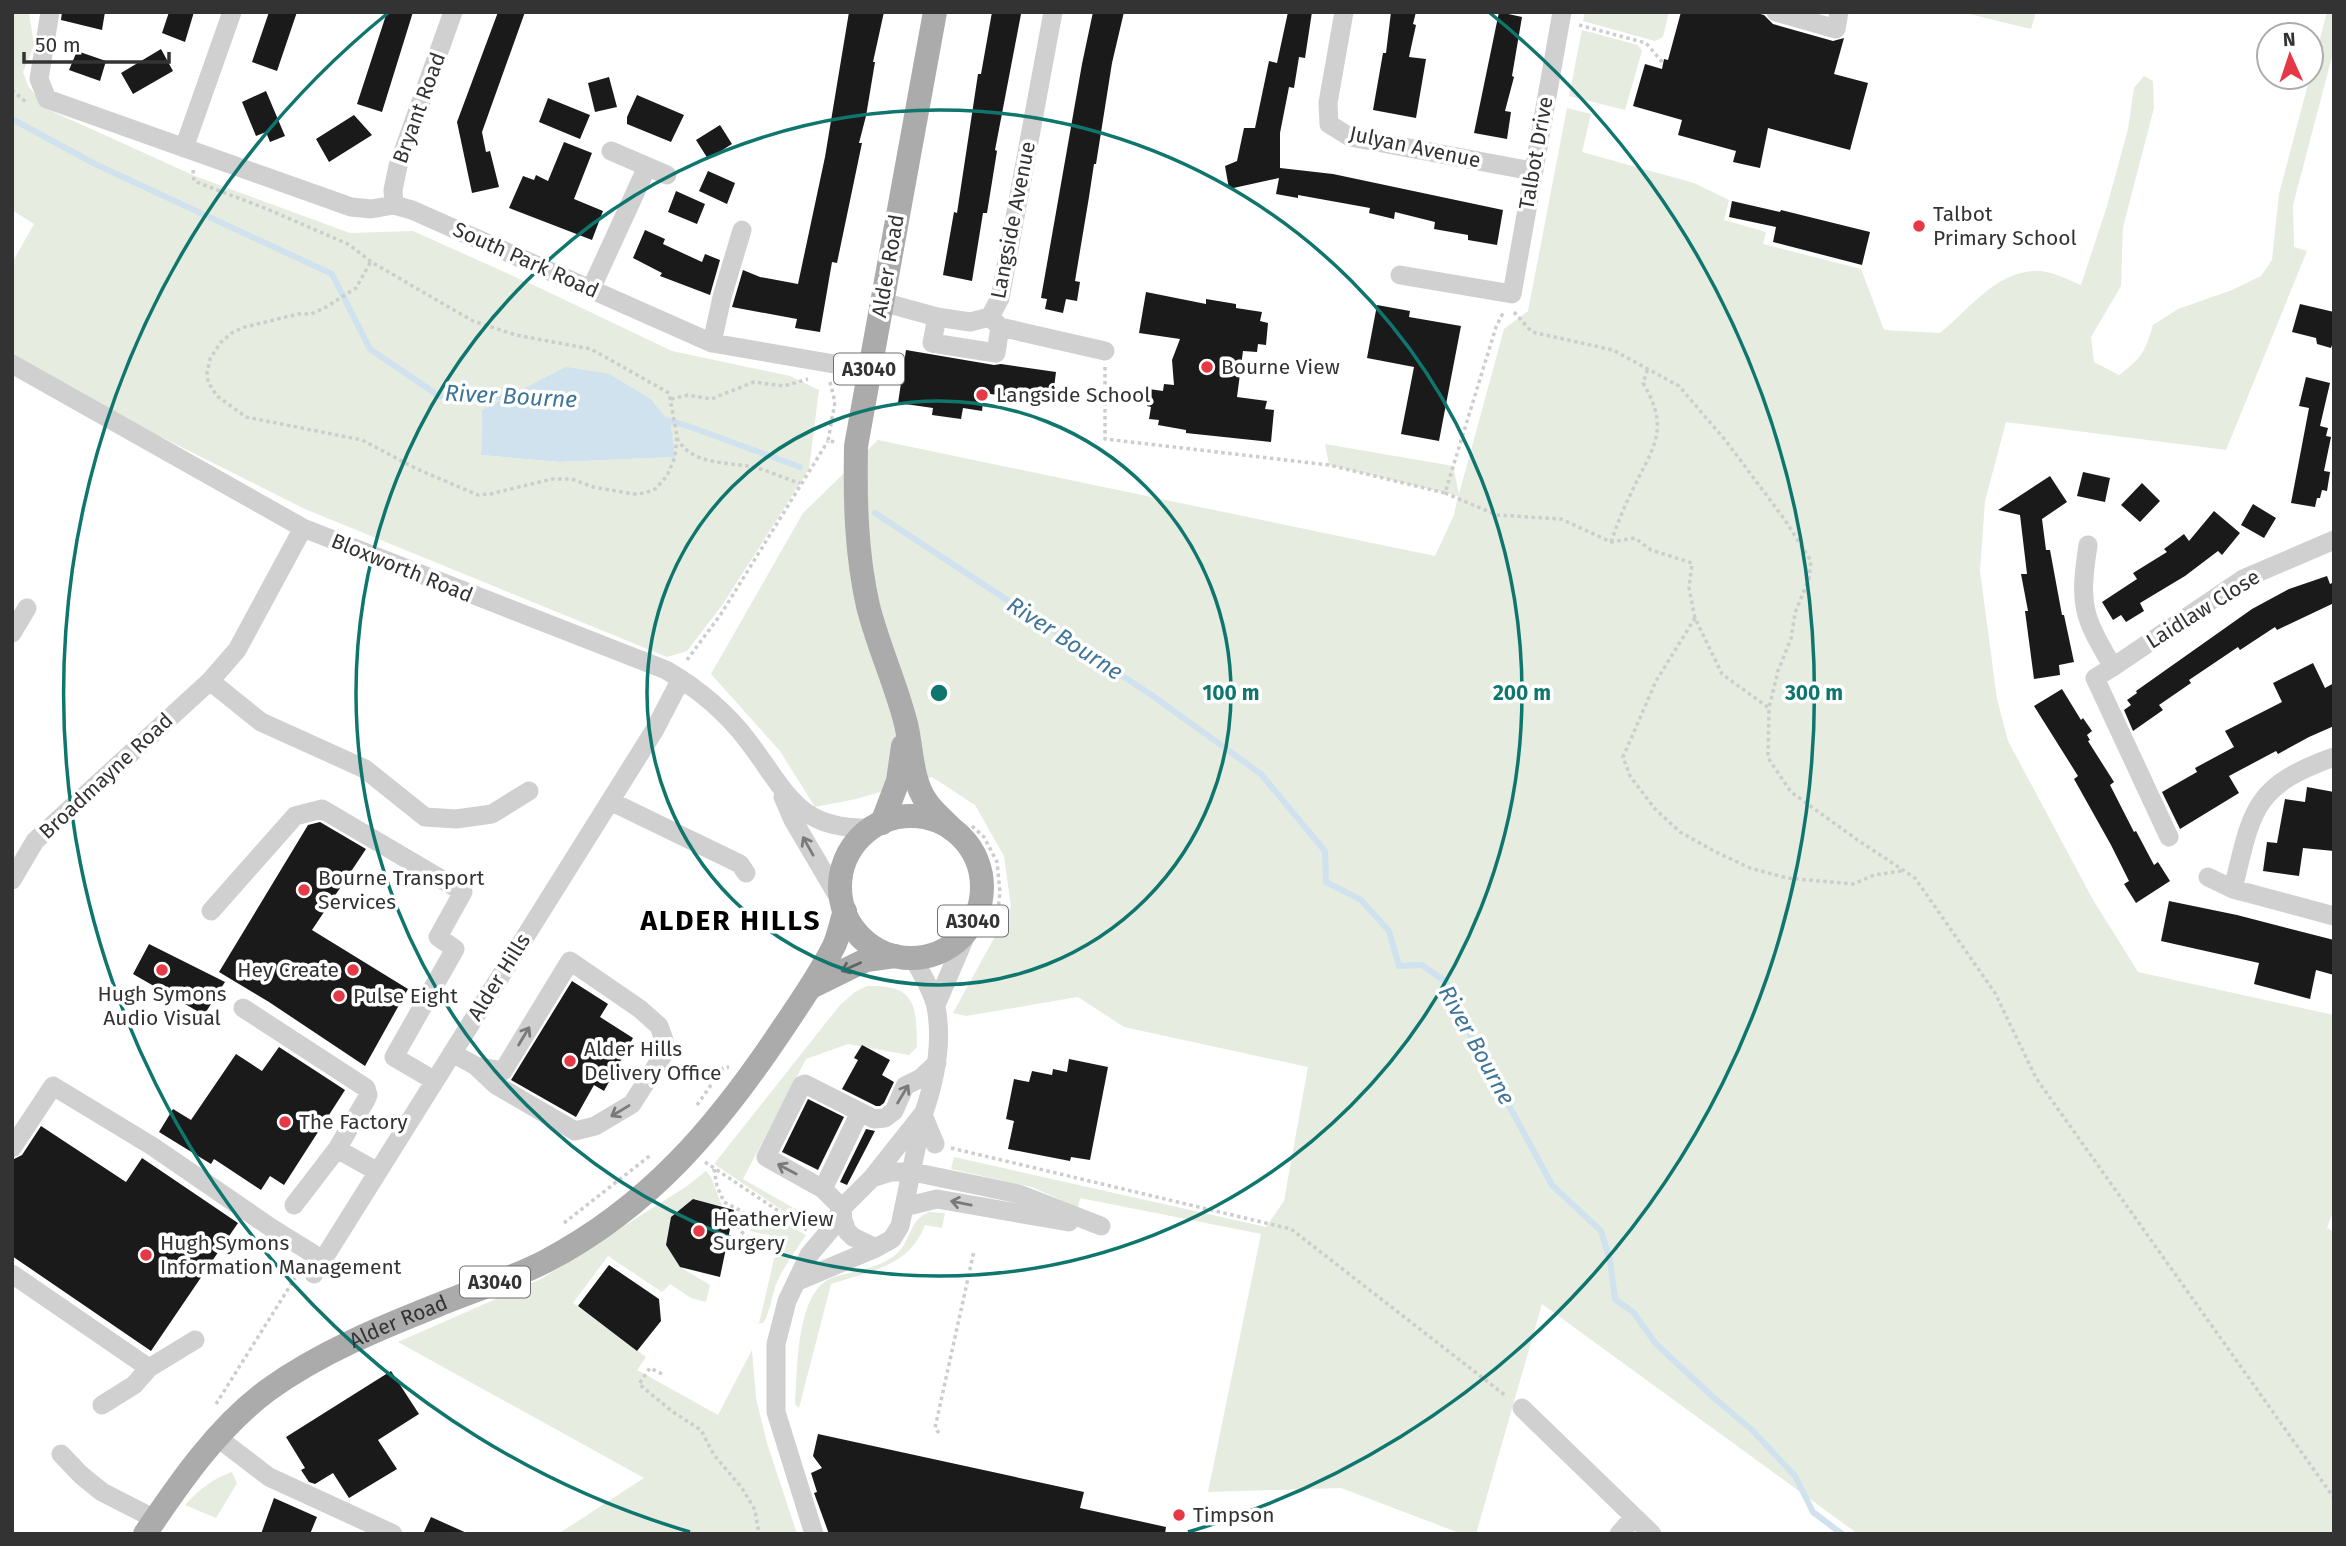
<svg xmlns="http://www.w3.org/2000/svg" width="2346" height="1546" font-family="'Fira Sans',sans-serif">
<rect width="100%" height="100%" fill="#fff"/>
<path fill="#e6ecdf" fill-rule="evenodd" d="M12,12h17l5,33 -11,27 5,14 19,23 148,67 155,57 63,-2 129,58 130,62 118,25 29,14 -10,79 -86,135 -36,47 -20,6 -362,-148 -293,-147v-99l22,-39 -22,-14zM610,374l41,25 20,25 3,33 -115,5 -78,-7 1,-45z
M1585,12h84l-6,25 -8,4 -72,-20z
M1961,12h75l-5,17z
M2327,12h7v37l-41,156 1,42 13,4 -81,199 -220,-28 -21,79 -5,70 17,128 11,42 84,157 46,74 196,43v194l-7,19 7,4v302h-476l-316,-230 -66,230h-14l-121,-46 -133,4 53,-258 -181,-36 -2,10 -46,-21 -81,-18 3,-12 312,70 18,-26 24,-134 -184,-40 -46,-30 -112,19 -13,-3 58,-106 -7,-51 -29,-51 -43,-28 -76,22 -41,8 -35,-56 -69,-77 92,-161 75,-73 557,116 19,-41 4,-19 -129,-31 -4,-21 128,22 6,28 45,-165 24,-18 39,-203 24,6 -9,38 112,31 35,17 -5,20 42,12 -3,12 98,25 23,61 56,3c29,-23 54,-60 94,-62 17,-1 32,8 47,14l26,-79 21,-77 6,-41 10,-12 9,5 1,27 -31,119 -2,59 -30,51 3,25 25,13c23,-17 26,-23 34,-50l25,-16 54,-19 29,-14 11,-16 7,-66z
M1582,30l56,15 4,6 -17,59 -56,-14z
M867,986c50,-1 49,19 50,61l-8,8 -61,-11 -42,15 -63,120 75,43 -8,7 -96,-65 126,-159 15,-13z
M706,1171l5,6 11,29 -29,-7 -22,18 -5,28 14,22 30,18 -4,17 -15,-4 -21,-14 -8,8 -54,-36 -35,47 73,54 -9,13 81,45 34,-65 4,48 11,45 30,91h-239l86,-56 -246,-136 143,-63 146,-93z
M757,1208l49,27c-11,16 -22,31 -30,49 -4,13 -6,26 -12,38l-5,2 20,-87 -29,-6z
M929,1212l16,1 -3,15 -17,-3c-16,42 -55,46 -94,59l-32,124 -4,-4c3,-34 0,-114 39,-127 19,-6 43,-8 60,-21 18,-13 13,-35 35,-44z
M232,1472l5,11 -21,35 -31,-13c15,-16 27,-26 47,-33z"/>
<path fill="#cfe2ee" d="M566,367l44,7 41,25 20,25 4,33 -116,5 -78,-7 1,-45z"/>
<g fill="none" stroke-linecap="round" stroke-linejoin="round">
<path stroke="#cfe2ee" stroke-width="6" d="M12,119l83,45 237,110 38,75 69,47 77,1
M661,419l24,6 115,42
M875,513l278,183 108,78 64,77 1,31 35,18 28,31 10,35 23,-1 24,17 22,48 84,155 49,46 9,29 5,39 19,14 22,31 57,53 39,33 43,46 18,36 29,22"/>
</g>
<path fill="#1a1a1a" d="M62,12h43l-3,18 -41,-10z
M169,12h25l-9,30 -23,-9z
M269,12h28l-20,59 -25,-9z
M387,12h26l-31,100 -25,-8z
M498,12h27l-43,120 4,20 4,-1 9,36 -27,6 -15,-71z
M849,12h35l-11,50h2l-9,54 -7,27h3l-25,120 -5,-1 -12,70 -25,-4 2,-9 -65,-12 11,-37 17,7 38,7 27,-127z
M992,12l29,2 -26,136 2,1 -10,62h-4l-11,68 -29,-6 11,-63 3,1 21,-139h3z
M1093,12h31l-12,51 -16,101h-2l-5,33 -14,84 5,1 -3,19 -11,-2 -3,14 -18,-4 2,-10 -6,-1 41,-234z
M1288,12h24l-7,46 -6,-1 -5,31 -5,-1 -9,46v39v-4l53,6 170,36 -6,35 -29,-5v-5l-34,-6 1,-7 -40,-10 -1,7 -25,-6 1,-5 -72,-13v3l-22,-4 3,-16 -50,11 -4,-23 12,-5 7,-33h11l14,-67 8,2z
M1391,12h25l-3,12 3,1 -7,32 17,2 -10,59 -43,-8 10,-57h3z
M1499,12l23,5 -10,59 2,1 -9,34 6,1 -4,27 -33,-6z
M1681,12h72l11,3 9,9 60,17 11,-3 -10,36 34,9 -18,67 -82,-22 -8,40 -27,-6 3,-11 -58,-16 4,-15 -49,-14 12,-42 17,5 2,-10 4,1z
M161,49l12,22 -40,23 -12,-21z
M77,51l29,10 -6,20 -31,-11z
M609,77l8,30 -22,5 -7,-29z
M266,91l19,45 -15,6 -4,-10 -10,4 -14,-34z
M637,95l47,20 -13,27 -44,-18v-7z
M548,98l42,17 -10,24 -41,-17z
M354,115l18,20 -43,27 -13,-23z
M720,125l12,19 -24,15 -12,-19z
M564,142l28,11 -18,46 29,12 -11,29 -83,-32 14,-32 11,4 2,-5 12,6z
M708,171l27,12 -8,21 -28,-13z
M676,191l29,13 -8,20 -29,-12z
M1732,201l48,11 1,-2 89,22 -8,33 -89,-23 3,-15 -47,-10z
M645,230l20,9 -2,5 39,18 3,-8 15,6 -10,35 -50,-19 2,-3 -29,-15z
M1146,292l60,12v-5l30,5v4l26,4 -2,9 8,2 -2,22 -8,-1 -1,8 -14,-1 -6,46 30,4 -2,8 9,1 -3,32 -85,-9v-3l-28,-5 1,-5 -10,-1 2,-12 -4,-1 2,-17 14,2 1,-7 10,1 -2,-25 8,-21 -41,-6z
M2300,304l34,8v27l-3,9 -14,-4 -1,-6 -24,-6z
M1377,305l33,6 -1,6 52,9 -22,115 -38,-7 13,-67 -47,-9z
M906,350l88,15 7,-1 55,8 -4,31 -68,-10 -2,18 -19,-3 -2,11 -29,-4 1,-7 -35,-5z
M2306,377l24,6 -10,43 8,2 -2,8 5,1 -7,34 6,1 -3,19 -5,-1 -2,8h-3l-2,9 -24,-4 18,-95 -10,-2z
M2083,472l27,6 -5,24 -28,-6z
M2050,476l17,26 -25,17 4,31h4l12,65h2l10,47 -15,3 1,10 -26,4 -9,-68h3l-7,-37h6l-7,-59 -22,-5z
M2142,483l18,18 -20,21 -19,-17z
M2253,504l23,14 -12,20 -23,-13z
M2214,511l26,22 -18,22 -4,-4 -33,25 -45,27 4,8 -18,11 -5,-7 -8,5 -11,-18 35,-23 -4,-6 34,-21 -3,-3 20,-15 5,7z
M2327,576l3,8 4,-2v21l-57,27 -2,-3 -35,23 -2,-3 -49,33 2,3 -32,22 4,5 -30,21 -9,-21 7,-5 -4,-5 10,-7 -1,-2 116,-82 37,-20z
M2313,663l12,25 9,-5v43l-25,11 -31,17 -2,-3 -47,25 10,17 -59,36 -18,-37 35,-20 -2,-4 39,-21 -9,-16 57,-29 -9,-19z
M2062,689l19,31 2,-2 9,13 -5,4 3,5 -2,1 26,41 -4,3 24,47 2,-1 18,34 4,-3 12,19 -34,22 -12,-19 5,-3 -18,-36 -37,-66 4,-3 -44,-70z
M2307,787l27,5v59l-31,-3 -4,28 -36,-5 4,-29 10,1 8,-44 20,3z
M320,822l46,27 -54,81 96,59 -43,77 -96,-64 -50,-30 89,-147z
M2169,901l68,14 97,25v35l-18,-5 -6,29 -56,-15 5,-21 -98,-22z
M149,944l76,38 -21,33 -71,-41z
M572,981l36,23 -8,13 33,21 -29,53 -10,-6 -18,32 -65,-37z
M862,1045l28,15 -8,15 12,7 -10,21 -4,3h-4l-34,-17 16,-29 -4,-2z
M279,1047l66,43 -61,95 -14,-9 -9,14 -47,-31 -3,5 -52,-32 14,-23 18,11 45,-66 26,17z
M1069,1059l39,8 -18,93 -19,-3 -1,4 -62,-12 6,-28 -8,-2 8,-40 15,3 3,-11 20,4 1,-6 14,3z
M808,1099l36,18 -26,53 -36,-18z
M41,1126l85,56 16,-24 96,65 -87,128 -139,-95v-96l10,-5z
M866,1129l9,2 -28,54 -7,-3z
M693,1199l41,11 -14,67 -40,-10 -14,-22 5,-28z
M609,1265l50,34 2,22 -24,30 -59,-45z
M391,1371l28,43 -41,26 19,29 -48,29 -16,-25 -18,11 -6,-2 -8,-12 4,-2 -19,-31z
M818,1434l266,58 -4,16 86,19 -1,7h-336l-15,-41 3,-1 -6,-19 11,-5 -9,-12z
M274,1498l43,19 -7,17h-49z
M431,1517l38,17h-46z"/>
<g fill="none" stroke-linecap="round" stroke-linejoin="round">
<path stroke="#cdcdcd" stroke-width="3.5" stroke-dasharray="3.5 3.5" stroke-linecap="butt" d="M1579,25l67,18 17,20
M12,90l15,13
M193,170l1,11 73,28 81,35 25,19 100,58 43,14 75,14 78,44 8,43 -2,21 -8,19 -12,13 -10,4 -11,1 -41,-7 -21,-8h-20l-62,15 -12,1 -61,-26 -55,-29 -116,-23 -29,-21 -9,-14 -1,-9 3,-14 10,-16 13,-11 12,-5 53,-13h13l15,-7 30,-19 15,-27
M1514,312l18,20 81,18 66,36 47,55 59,79 26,41 -2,18 -14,34 -4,26 -13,32 -9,37
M1105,367v72l224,26 116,28 51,-166 8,-16
M830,382l5,20 -7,39 9,1
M671,399l17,-4 23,4 43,-17 30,4 24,-7
M677,438c15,29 53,23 80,30 15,4 28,11 43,15
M1445,493l52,22 64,4 50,23 24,-4 16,12 41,13 -3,25 6,30 27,56 47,34 -1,50 23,34 68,49 56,37 80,115 41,85 298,420
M1611,542c6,-17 13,-35 21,-51 21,-44 39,-61 11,-108l5,-15
M1695,618l-39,63 -33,76 7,19 25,33 25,23 34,19 36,17 37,10 66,6 21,-9 28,-4
M687,660l34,-46 107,-173
M972,826l12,11 13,25 3,30 -3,27 -10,13
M697,1105l26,-37 6,-1
M951,1148l340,81 215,167
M705,1162l102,68
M714,1169l3,17 7,16 19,10 -4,17 16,17
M564,1223l88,-69
M662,1374l-12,-6 -11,16 34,28 28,18 13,25 28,33 13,22 4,24
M216,1404l79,-126
M939,1433l-4,-5 39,-177"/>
<path stroke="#d0d0d0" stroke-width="19" d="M50,12l-11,67 8,20 304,108 20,2 23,-4 18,5 300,133 157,27
M1344,12l-16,91 1,21 21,13 182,34
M1776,12l60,17 3,-17
M184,148l48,-136
M611,151l56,24
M394,205l-1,-15 5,-24 55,-154
M1400,275l112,19 50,-282
M591,289l56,-122
M882,302l55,15 33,5 20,-5 10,-19 53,-286
M937,317l-5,26 64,10 4,-26
M990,317l10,10 105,24
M712,343l10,-46 20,-67
M12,364l291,164 363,142c31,18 60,42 82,71 39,51 49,90 124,87
M2088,545c-9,60 -6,70 25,122l130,-88 91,-39
M12,633l15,-25
M2113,667l-18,11 74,159
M210,681l51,41 104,47 60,48 31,2 36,-5 37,-23
M783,797l10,23 50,85
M610,801l130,63 6,9
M2208,877l25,12 101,27
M12,880l23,-39 175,-160 27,-31 66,-122
M2233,889c19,-78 19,-103 101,-132
M211,911l84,-95 27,-7 141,83 -25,45 17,12 -61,108 41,24
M913,957c7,15 20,34 23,50 7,36 -1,74 -13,108l12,29
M936,1005l33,-77
M243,1008l123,80 2,7 -2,5 -29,49 41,23
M452,1053l24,13 20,19 79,46 20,-5 37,-22 33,-52 -1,-12 -5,-14 -19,-17 -70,-48 -67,110 -27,-5
M923,1115l-23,111 -8,13 -16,9 -23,-11 -6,-6 -4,-11 -1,-12 -19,-19 -57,-32 36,-72 3,-1 69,35 11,-1 9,-7 11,-25 16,-8 16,-15
M12,1148l41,-62 99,60 118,81 53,33
M872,1178l19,-6h22l106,22 82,32
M823,1189l37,-77
M294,1205l43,-56
M904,1207l33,-8 132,23
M12,1274l137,94 46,-28
M314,1274l340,-543 27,-52
M798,1281l78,-33
M102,1405l32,-20 15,-17
M1522,1408l130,126
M218,1438l51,39 124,57
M61,1454l20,21 21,17 53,27
M814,1534l-38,-122v-68l11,-43 22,-46 22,-26 11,-21 30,-30 50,-63
M1619,1534l15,-17"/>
<g stroke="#ababab" stroke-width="24">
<path d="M935,12l-79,434c-1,54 0,107 12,160 10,40 28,78 38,118 6,25 5,55 20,77 6,10 18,19 26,28"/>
<circle cx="911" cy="887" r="71"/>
<path d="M882,823l16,-42 5,-35"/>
<path d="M811,987l55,-27 29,-4"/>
<path id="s1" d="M145,1534c35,-52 72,-106 123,-144 51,-37 112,-62 170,-85 35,-15 74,-26 108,-44 103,-54 171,-134 235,-230 18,-27 38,-55 53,-85 5,-11 7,-24 11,-35"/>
</g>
</g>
<defs><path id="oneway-shaft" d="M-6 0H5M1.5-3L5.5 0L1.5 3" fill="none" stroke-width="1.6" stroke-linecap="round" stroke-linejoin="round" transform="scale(1.75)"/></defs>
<g stroke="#7a7a7a">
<use href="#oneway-shaft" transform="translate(808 846) rotate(-119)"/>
<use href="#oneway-shaft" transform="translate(524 1036) rotate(-59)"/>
<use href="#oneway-shaft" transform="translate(903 1094) rotate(-59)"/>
<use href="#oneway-shaft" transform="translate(620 1111) rotate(149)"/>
<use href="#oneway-shaft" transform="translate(787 1169) rotate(-152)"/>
<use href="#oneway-shaft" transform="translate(961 1203) rotate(-169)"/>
</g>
<use stroke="#636363" href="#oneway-shaft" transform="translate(851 967) rotate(156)"/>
<g fill="none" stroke="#0f766e" stroke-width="3.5">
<circle cx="939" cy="693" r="292"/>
<circle cx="939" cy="693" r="583"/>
<path d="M690 1532A875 875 0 0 1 388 13M1490 13A875 875 0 0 1 1188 1532"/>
</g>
<g fill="#e63946" stroke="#fff" stroke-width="2.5">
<circle cx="1919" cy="226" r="7"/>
<circle cx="1207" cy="367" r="7"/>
<circle cx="982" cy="395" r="7"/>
<circle cx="304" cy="890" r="7"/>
<circle cx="162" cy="970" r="7"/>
<circle cx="353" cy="970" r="7"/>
<circle cx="339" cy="996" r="7"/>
<circle cx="570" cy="1061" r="7"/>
<circle cx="285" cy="1122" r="7"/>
<circle cx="699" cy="1231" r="7"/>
<circle cx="146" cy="1255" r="7"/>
<circle cx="1179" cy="1515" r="7"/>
</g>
<g text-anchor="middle" stroke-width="7" stroke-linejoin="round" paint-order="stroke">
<g fill="#fff" stroke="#707070" stroke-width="2">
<rect x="834" y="353.5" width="70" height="31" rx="5"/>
<rect x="938" y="905.5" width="70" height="31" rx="5"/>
<rect x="460" y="1266.5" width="70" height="31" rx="5"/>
</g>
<g font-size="19" font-weight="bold" fill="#333">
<text x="869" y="376">A3040</text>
<text x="973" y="928">A3040</text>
<text x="495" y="1289">A3040</text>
</g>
<g font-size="21" fill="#333" stroke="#fff">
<text transform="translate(419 108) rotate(-70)" y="7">Bryant Road</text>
<text transform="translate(1415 147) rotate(12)" y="7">Julyan Avenue</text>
<text transform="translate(1536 153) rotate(-80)" y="7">Talbot Drive</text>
<text transform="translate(1013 220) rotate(-79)" y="7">Langside Avenue</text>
<text transform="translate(526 260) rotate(24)" y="7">South Park Road</text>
<text transform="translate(888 266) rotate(-80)" y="7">Alder Road</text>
<text transform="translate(402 568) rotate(22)" y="7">Bloxworth Road</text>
<text transform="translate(2203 609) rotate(-32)" y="7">Laidlaw Close</text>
<text transform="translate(106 776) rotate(-43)" y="7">Broadmayne Road</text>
<text transform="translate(499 977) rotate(-58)" y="7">Alder Hills</text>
<text dy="7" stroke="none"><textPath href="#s1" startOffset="338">Alder Road</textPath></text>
</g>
<g font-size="21" fill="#333" stroke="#fff" text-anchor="start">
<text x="1933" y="221">Talbot<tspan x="1933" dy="24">Primary School</tspan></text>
<text x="1221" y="374">Bourne View</text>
<text x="996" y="402">Langside School</text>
<text x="318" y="885">Bourne Transport<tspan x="318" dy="24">Services</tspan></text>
<text x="339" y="977" text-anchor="end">Hey Create</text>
<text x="162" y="1001" text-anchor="middle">Hugh Symons<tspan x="162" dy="24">Audio Visual</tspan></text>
<text x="353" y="1003">Pulse Eight</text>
<text x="584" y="1056">Alder Hills<tspan x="584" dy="24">Delivery Office</tspan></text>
<text x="299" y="1129">The Factory</text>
<text x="713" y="1226">HeatherView<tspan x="713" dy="24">Surgery</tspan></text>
<text x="160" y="1250">Hugh Symons<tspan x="160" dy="24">Information Management</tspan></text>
<text x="1193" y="1522">Timpson</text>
</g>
<g font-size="23" font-style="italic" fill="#3f7597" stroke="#fff">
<text transform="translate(511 396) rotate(3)" y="8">River Bourne</text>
<text transform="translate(1065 638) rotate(33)" y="8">River Bourne</text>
<text transform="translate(1477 1045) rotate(61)" y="8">River Bourne</text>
</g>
<g font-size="28" font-weight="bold" letter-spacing="2" fill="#000" stroke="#fff">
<text x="731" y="930">ALDER HILLS</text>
</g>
</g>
<circle cx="939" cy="693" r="10" fill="#0f766e" stroke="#fff" stroke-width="3.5"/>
<g font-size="21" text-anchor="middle" font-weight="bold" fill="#0f766e" stroke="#fff" stroke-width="7" stroke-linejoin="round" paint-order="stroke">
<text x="1231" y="700">100 m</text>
<text x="1522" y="700">200 m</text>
<text x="1814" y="700">300 m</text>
</g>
<rect width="2346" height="1546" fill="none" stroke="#333333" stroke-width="28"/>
<g transform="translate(2290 56) rotate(357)"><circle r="33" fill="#ffffff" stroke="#adadad" stroke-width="2"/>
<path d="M0-5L12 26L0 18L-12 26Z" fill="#e63946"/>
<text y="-10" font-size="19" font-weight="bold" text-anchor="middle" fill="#333333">N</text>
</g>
<path d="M24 52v10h145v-10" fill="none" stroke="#333333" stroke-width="3.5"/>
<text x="35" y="52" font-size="21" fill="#333333" stroke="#ffffff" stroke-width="5" paint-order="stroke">50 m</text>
</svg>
